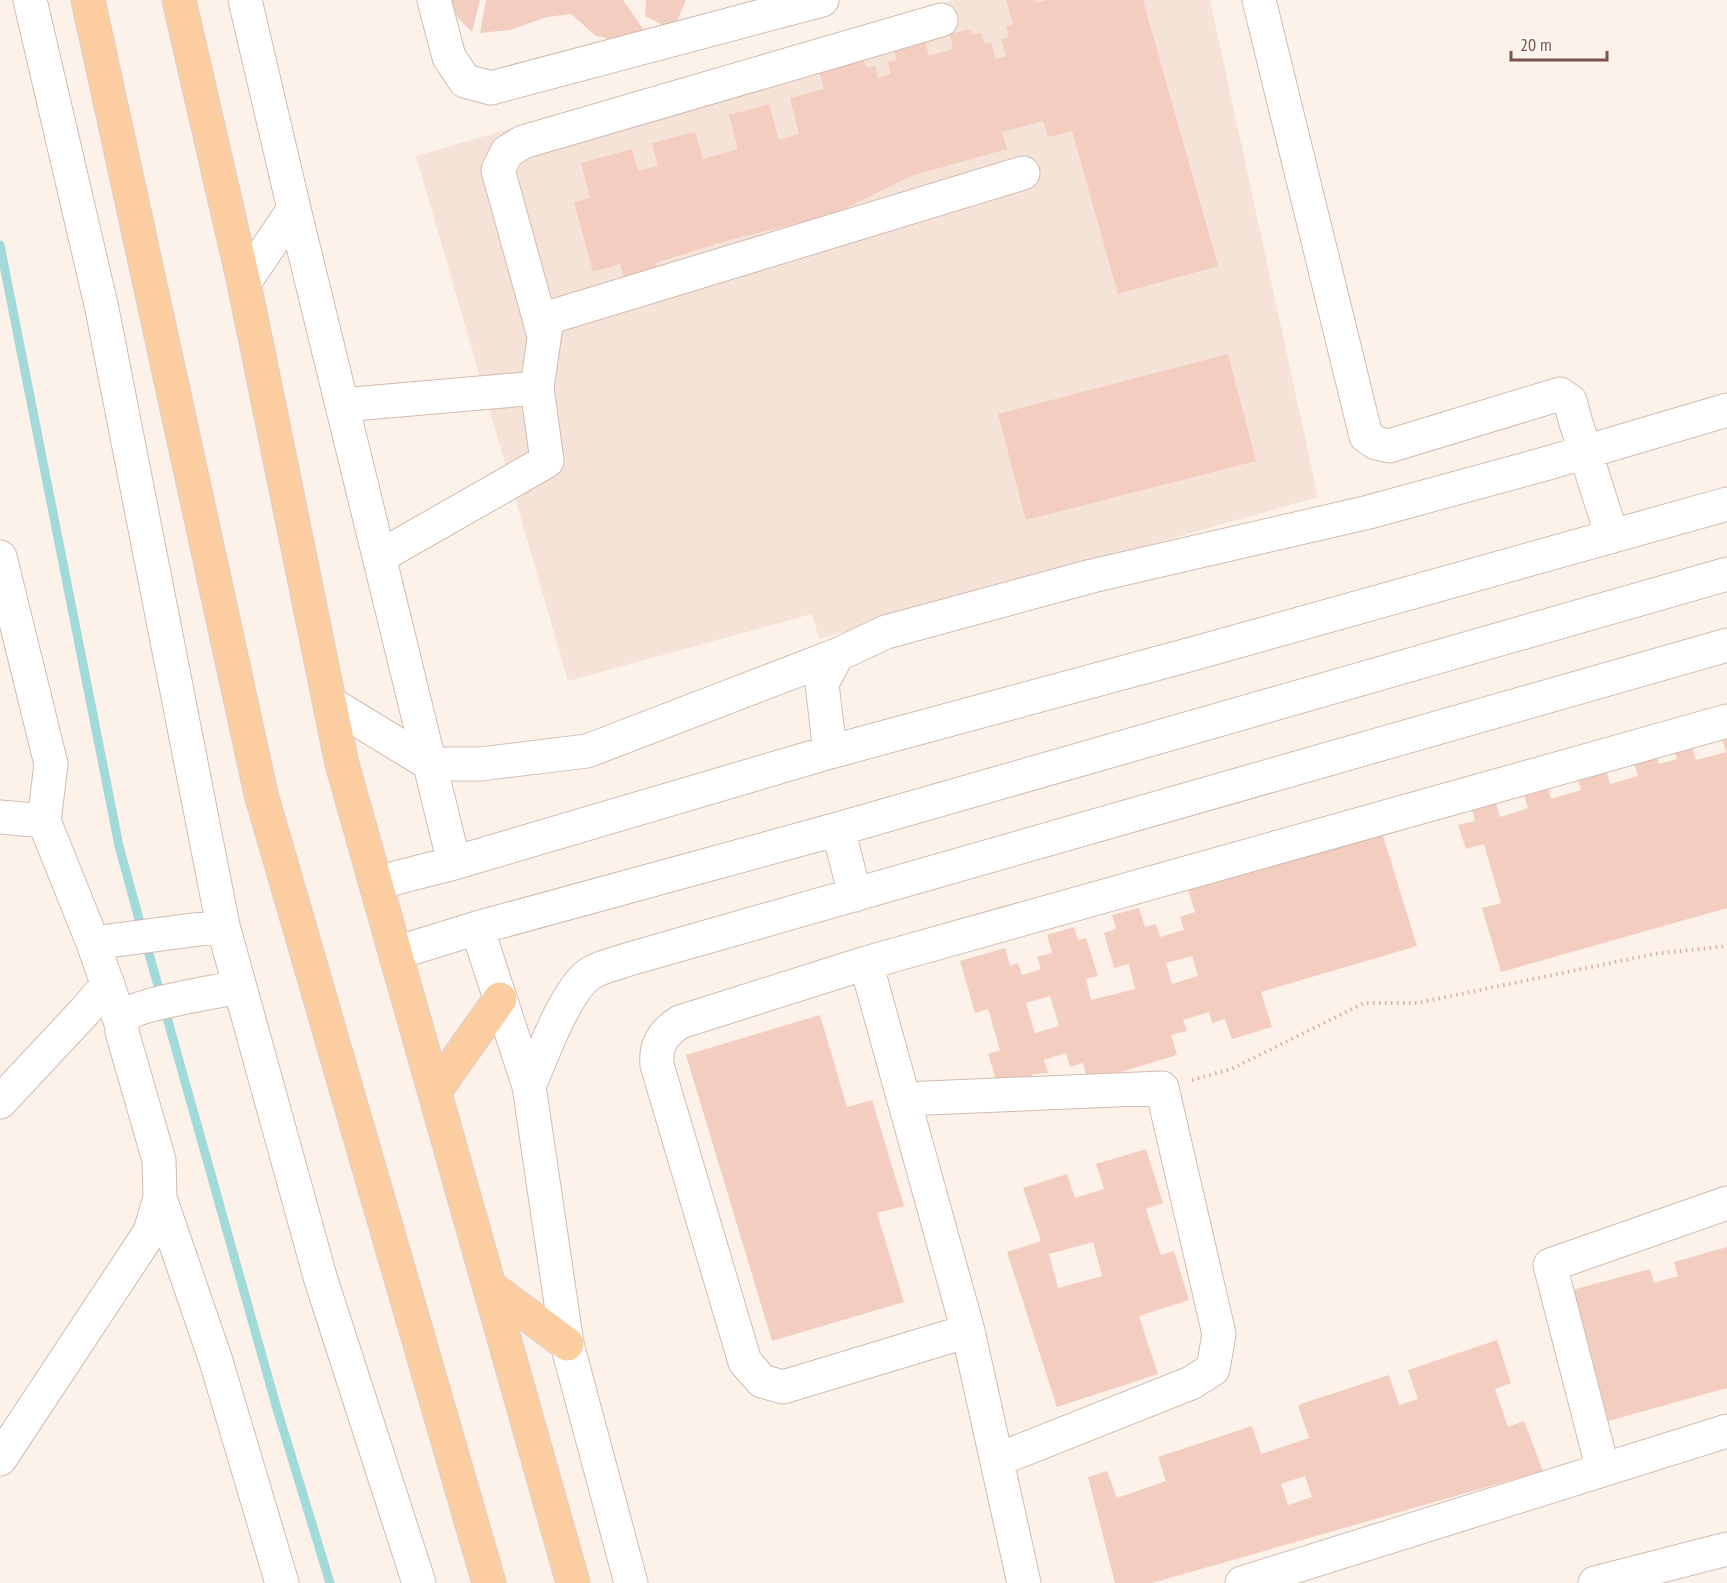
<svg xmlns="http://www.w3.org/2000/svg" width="1727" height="1583" font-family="'PT Sans Narrow',sans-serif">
<rect width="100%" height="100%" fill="#fdf2e9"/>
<path fill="#f5e3d7" d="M954,0h256l108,497 -499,142 -7,-25 -244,67 -152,-525z"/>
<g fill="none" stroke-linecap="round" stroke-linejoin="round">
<path stroke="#a2d9d9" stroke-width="9" d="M0,245l119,601 23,84
M146,943l131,466 53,174"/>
</g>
<path fill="#f3cdc0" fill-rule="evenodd" d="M450,0h30l-8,32 -24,-24z
M486,0h137l25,36 -22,6 -30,-6 -25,-22 -24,3 -37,13 -30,3z
M646,0h40l-13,30 -28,-14z
M1006,0h30v3l11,-3h96l75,266 -100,28 -46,-163 -24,6 -5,-16 -41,11 5,17 -96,27 -80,39 -102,25 -74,23 3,11 -33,9 -5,-19 -27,8 -19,-70 16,-4 -9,-35 51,-14 6,22 20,-5 -6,-23 43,-11 8,27 35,-10 -9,-34 40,-11 10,36 20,-6 -9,-36 34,-9 -5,-18 44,-13 3,10 9,-2 3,12 13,-4 -3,-12 9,-2 -3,-10 31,-8 4,14 24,-7 -3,-15 21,-5 1,6 9,-2 3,11 7,-2 5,17 10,-3 -5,-17 8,-2 -3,-11 7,-2z
M1228,354l28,107 -230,59 -28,-106z
M1727,730v178l-226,64 -19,-64 19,-5 -17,-59 -18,5 -8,-24 17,-4 -5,-18 24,-7 6,21 28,-9 -6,-19 24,-7 5,17 30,-9 -5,-17 29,-8 5,19 28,-8 -6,-19 23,-6 4,13 18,-5 -4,-13 17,-5 6,19 30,-8 -6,-20z
M1379,823l38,123 -156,46 11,35 -40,12 -7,-20 -13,4 -3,-11 -26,8 4,11 -16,4 6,20 -89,27 -5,-19 -13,4 -4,-14 -22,7 4,13 -16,1 2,10 -35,5 -11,-35 12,-4 -12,-41 -13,4 -15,-52 45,-13 5,18 8,-3 4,12 19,-6 -4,-12 15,-4 -5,-18 27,-8 4,13 8,-2 12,38 -12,3 5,21 44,-11 -6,-25 -15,4 -10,-35 12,-4 -4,-14 27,-7 6,19 11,-3 4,13 24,-7 -4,-13 15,-5 -10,-31zM1192,956l6,20 -26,8 -6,-21zM1050,996l9,30 -24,7 -9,-30z
M820,1015l27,92 25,-7 32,106 -27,7 27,89 -132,39 -86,-286z
M1146,1149l17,54 -17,6 15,46 13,-4 15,49 -50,16 19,58 -101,33 -50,-155 34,-11 -18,-53 44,-14 8,24 29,-9 -8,-25zM1093,1242l9,34 -44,12 -9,-34z
M1727,1247v141l-119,33 -36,-131 78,-21 4,14 24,-7 -4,-14z
M1497,1340l14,43 -16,6 13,38 16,-6 19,50 -391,112h-37l-27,-106 19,-6 10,27 49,-17 -8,-24 94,-31 9,28 48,-16 -11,-33 91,-30 10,30 19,-6 -10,-29zM1305,1476l7,21 -24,8 -7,-21z"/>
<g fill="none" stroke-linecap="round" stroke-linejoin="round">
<g stroke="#d2bbb1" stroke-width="35">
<path id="minor" d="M30,0l72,309 121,617 98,354 98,303
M245,0l49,209 160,654
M434,0l15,57 16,24 26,7 331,-88
M1259,0l107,436 10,7 13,3 171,-52 10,7 6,22 36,113
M244,283l50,-74
M544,336l-46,-166 9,-18 16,-10 418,-122
M342,405l195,-17
M0,557l51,207 -7,57 49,122 28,80
M379,557l168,-96 -10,-73 10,-70 476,-145
M330,703l100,61h51l106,-13 250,-96
M830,752l-8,-68 15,-29 49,-23 206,-56 277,-64 179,-49 179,-53
M0,817l44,4
M838,829l17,66
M376,883l78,-20 376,-111 362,-98 535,-150
M477,928l52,158 38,258 64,239
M93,943l130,-17
M396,953l81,-25 361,-99 889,-255
M866,963l102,368 56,252
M529,1086c12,-27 37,-98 62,-113 10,-6 24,-9 35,-13l1101,-315
M904,1099l258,-11 57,246 -6,35 -22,14 -194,77
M0,1102l85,-91 23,-27
M160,1198l56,163 66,222
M968,1331l-185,56 -21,-6 -17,-19 -88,-297c-2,-20 6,-32 23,-43l186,-59 861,-242
M0,1459l150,-227 10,-34 -1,-38 -37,-128c0,-7 0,-13 6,-18 12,-10 91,-23 111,-27
M1603,1470l-53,-205 177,-62
M1242,1583l485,-152
M1595,1583l132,-34"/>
</g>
<g stroke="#d9cfcd" stroke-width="35">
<path id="major" d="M88,0l173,794 228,789
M179,0l65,283 98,481 231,819
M435,1091l65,-92
M490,1287l77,57"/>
</g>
<path stroke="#d8b0a3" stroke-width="4" stroke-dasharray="1.5 4.5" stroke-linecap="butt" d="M1192,1080l39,-11 133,-66h53l237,-49 73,-8"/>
<use href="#minor" stroke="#fff" stroke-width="33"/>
<use href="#major" stroke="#fbcda1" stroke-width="33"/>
</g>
<path d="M1511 51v9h96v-9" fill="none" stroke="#78554c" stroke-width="3"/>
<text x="1520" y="51" font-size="18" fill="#78554c" stroke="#fff7f0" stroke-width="4.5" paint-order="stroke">20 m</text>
</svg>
